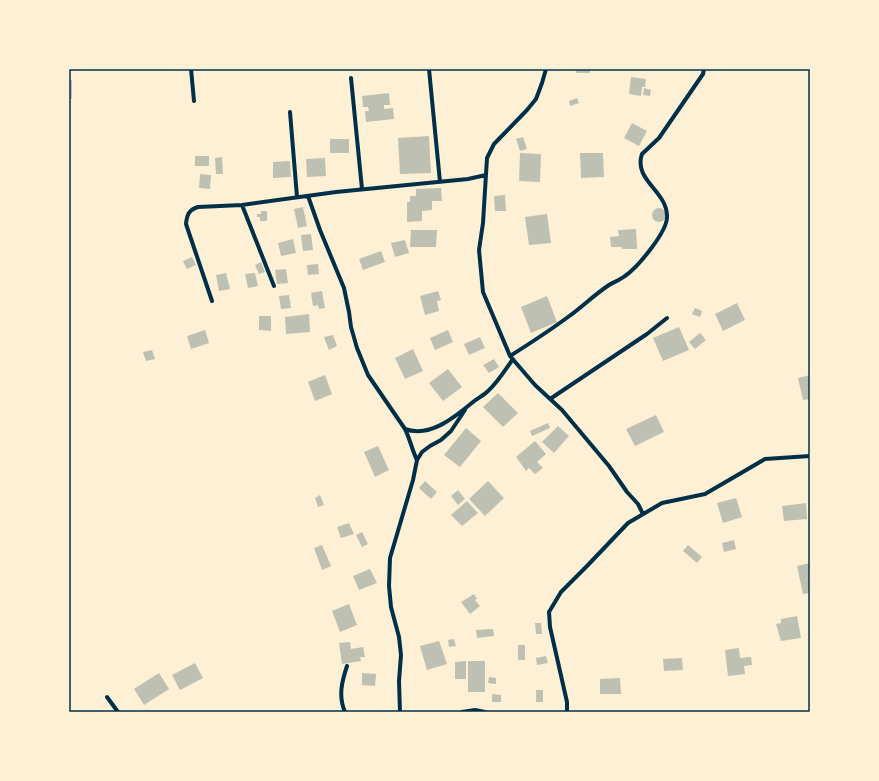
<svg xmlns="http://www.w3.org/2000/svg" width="879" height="781" font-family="Ubuntu,sans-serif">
<rect width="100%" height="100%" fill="#fdf0d5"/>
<path fill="#bec0b2" d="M576,69h14v4h-14z
M631,77l15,2 -1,8h-3l-1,9 -12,-2z
M69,80h3v19h-3z
M644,88l7,2 -1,6 -7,-1z
M389,93l1,12h-6v4l9,-1 1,11 -28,3 -1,-11h4l-1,-4h-5l-1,-11z
M577,98l2,5 -9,3 -1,-5z
M632,123l15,8 -8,15 -15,-8z
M429,136l2,37 -31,1 -2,-36z
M523,137l4,12 -7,2 -4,-12z
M330,139h19v14h-19z
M520,153l21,1 -1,28 -21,-1z
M580,153h23l1,24 -23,1z
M195,156h14v10h-14z
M222,157l1,17h-7l-1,-16z
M325,158l1,18 -19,1 -1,-18z
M290,161l1,16 -18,1v-16z
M200,174l11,1 -1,14 -11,-1z
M441,188l1,13h-10v9l-10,1v10l-15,1v-20h3v-6h6v-7z
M505,195l1,16h-11l-1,-15z
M303,207l4,19 -9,2 -4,-19z
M652 215a7 7 0 1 1 14 0a7 7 0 1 1-14 0Z
M261,211h6v10h-7v-4h-3v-3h4z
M547,214l4,29 -22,2 -4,-28z
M636,229l1,20h-15v-2h-11l-1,-10 9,-1 -1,-6z
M411,230h26l-1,17h-26z
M311,234l2,16 -10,1 -2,-16z
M293,239l3,14 -15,3 -3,-13z
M405,240l4,13 -14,4 -4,-14z
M381,251l4,11 -22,8 -4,-11z
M192,257l4,8 -9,4 -4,-8z
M261,262l4,10 -6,2 -4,-9z
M318,264l1,10 -11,1 -1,-10z
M286,269l2,14 -11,1 -2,-14z
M226,273l4,16 -11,2 -3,-16z
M255,273l3,13 -10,2 -3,-14z
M322,291l3,17 -6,1 -1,-4 -5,1 -2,-13z
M438,291l3,9 -4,1 2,10 -14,4 -5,-19z
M289,295l2,13 -10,1 -2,-13z
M547,296l10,26 -26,11 -10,-26z
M737,303l8,17 -22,11 -8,-17z
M695,308l7,3 -2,6 -8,-3z
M309,314l1,18 -24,2 -1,-17z
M259,316h12v15l-12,-1z
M679,327l10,23 -26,11 -10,-23z
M205,330l4,13 -18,6 -4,-13z
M448,330l5,12 -18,8 -5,-12z
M700,333l6,7 -11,9 -6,-7z
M333,335l4,11 -8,4 -5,-13z
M480,337l5,11 -16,7 -5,-11z
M413,349l10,22 -18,8 -10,-21z
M152,350l3,9 -9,2 -3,-9z
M494,359l5,8 -10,6 -6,-8z
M448,369l14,18 -19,14 -14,-18z
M325,375l7,19 -17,7 -7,-19z
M810,375v24l-7,1 -5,-22z
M498,393l20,20 -15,14 -20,-20z
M656,415l8,17 -29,14 -9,-17z
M548,423l2,5 -18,8 -2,-5z
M558,426l11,10 -15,17 -12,-11z
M466,428l15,13 -21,26 -16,-12z
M535,441l11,13 -9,8 6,6 -8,6 -6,-6 -3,3 -10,-14z
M378,446l11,24 -14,7 -11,-25z
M425,481l12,11 -6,7 -12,-11z
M488,481l16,17 -19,18 -16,-17z
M458,490l7,9 -7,6 -7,-9z
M320,495l4,10 -6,2 -3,-9z
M736,498l6,19 -19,6 -6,-20z
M467,501l11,12 -16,13 -11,-11z
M806,503l1,16 -23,2 -2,-15z
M349,523l5,11 -13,4 -4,-11z
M362,532l6,12 -6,3 -6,-12z
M734,540l2,9 -12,3 -2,-9z
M322,545l9,21 -9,4 -8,-22z
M688,545l14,12 -5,6 -14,-12z
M810,563v30l-7,1 -6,-28z
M370,569l7,14 -18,7 -6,-14z
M474,594l3,5 -2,1 5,6 -10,8 -9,-12z
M349,604l8,21 -17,7 -8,-21z
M797,616l4,22 -20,3 -5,-17 5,-1v-4z
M535,623h6l1,11h-6z
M493,629l1,7 -17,2 -1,-8z
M454,639l2,7 -7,1 -1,-7z
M439,641l8,23 -20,6 -7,-24z
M350,642l1,7 12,-2 2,10h-5l1,4 -19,3 -3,-21z
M518,645h7v15h-7z
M739,648l1,10 11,-1 1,8 -8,1 1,8 -17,2 -3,-26z
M546,656l2,7 -11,2 -1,-7z
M682,658l1,12 -19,1 -1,-12z
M466,661v18h-11v-17z
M468,661h17v31h-17z
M195,663l8,15 -23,12 -8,-15z
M159,673l10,16 -25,16 -10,-16z
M362,673l14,1 -1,12 -13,-1z
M489,677l7,1v6l-8,-1z
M620,678l1,16h-21v-15z
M536,690h7v12h-7z
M492,694l9,1v7h-9z"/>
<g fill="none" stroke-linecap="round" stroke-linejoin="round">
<path stroke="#003049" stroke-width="4" d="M191,69l3,32
M429,69l11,113
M546,69l-4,14 -6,16 -9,11 -33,34 -7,14 -4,65 -4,27 4,42 27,64 25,29 27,25 47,56 18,26 11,12 5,10
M351,78l11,111
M290,112l7,85
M308,196l12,34 24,58 5,24 2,15 6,21 11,27 37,54c25,9 50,-12 68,-27 5,-4 11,-7 15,-11 10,-9 17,-21 25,-32
M242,205l32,81
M212,301l-26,-77c1,-10 3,-14 12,-17l44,-2 94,-13 132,-13 18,-4
M510,356c19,-12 39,-25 58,-39 14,-10 26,-22 41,-32 5,-3 11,-5 16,-9 13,-9 43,-45 42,-60 0,-25 -34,-36 -25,-62l17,-16 44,-64 1,-5
M550,399l97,-65 20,-16
M405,429c5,10 7,21 12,31
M107,697l11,15
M345,712c-7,-16 -3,-31 2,-46
M400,712l-1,-31 2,-26 -2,-18 -8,-30 -2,-21 1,-28 23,-78 4,-20 5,-8 8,-6 11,-6 10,-9 14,-21
M462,712l13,-2 10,2
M567,712v-10l-17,-75 -1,-15 12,-20 26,-26 41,-43 34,-20 43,-9 60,-35 45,-3"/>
</g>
<rect width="879" height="781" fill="none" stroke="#fdf0d5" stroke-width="140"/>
<rect x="70" y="70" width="739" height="641" fill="none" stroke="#003049" stroke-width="1.5"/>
</svg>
